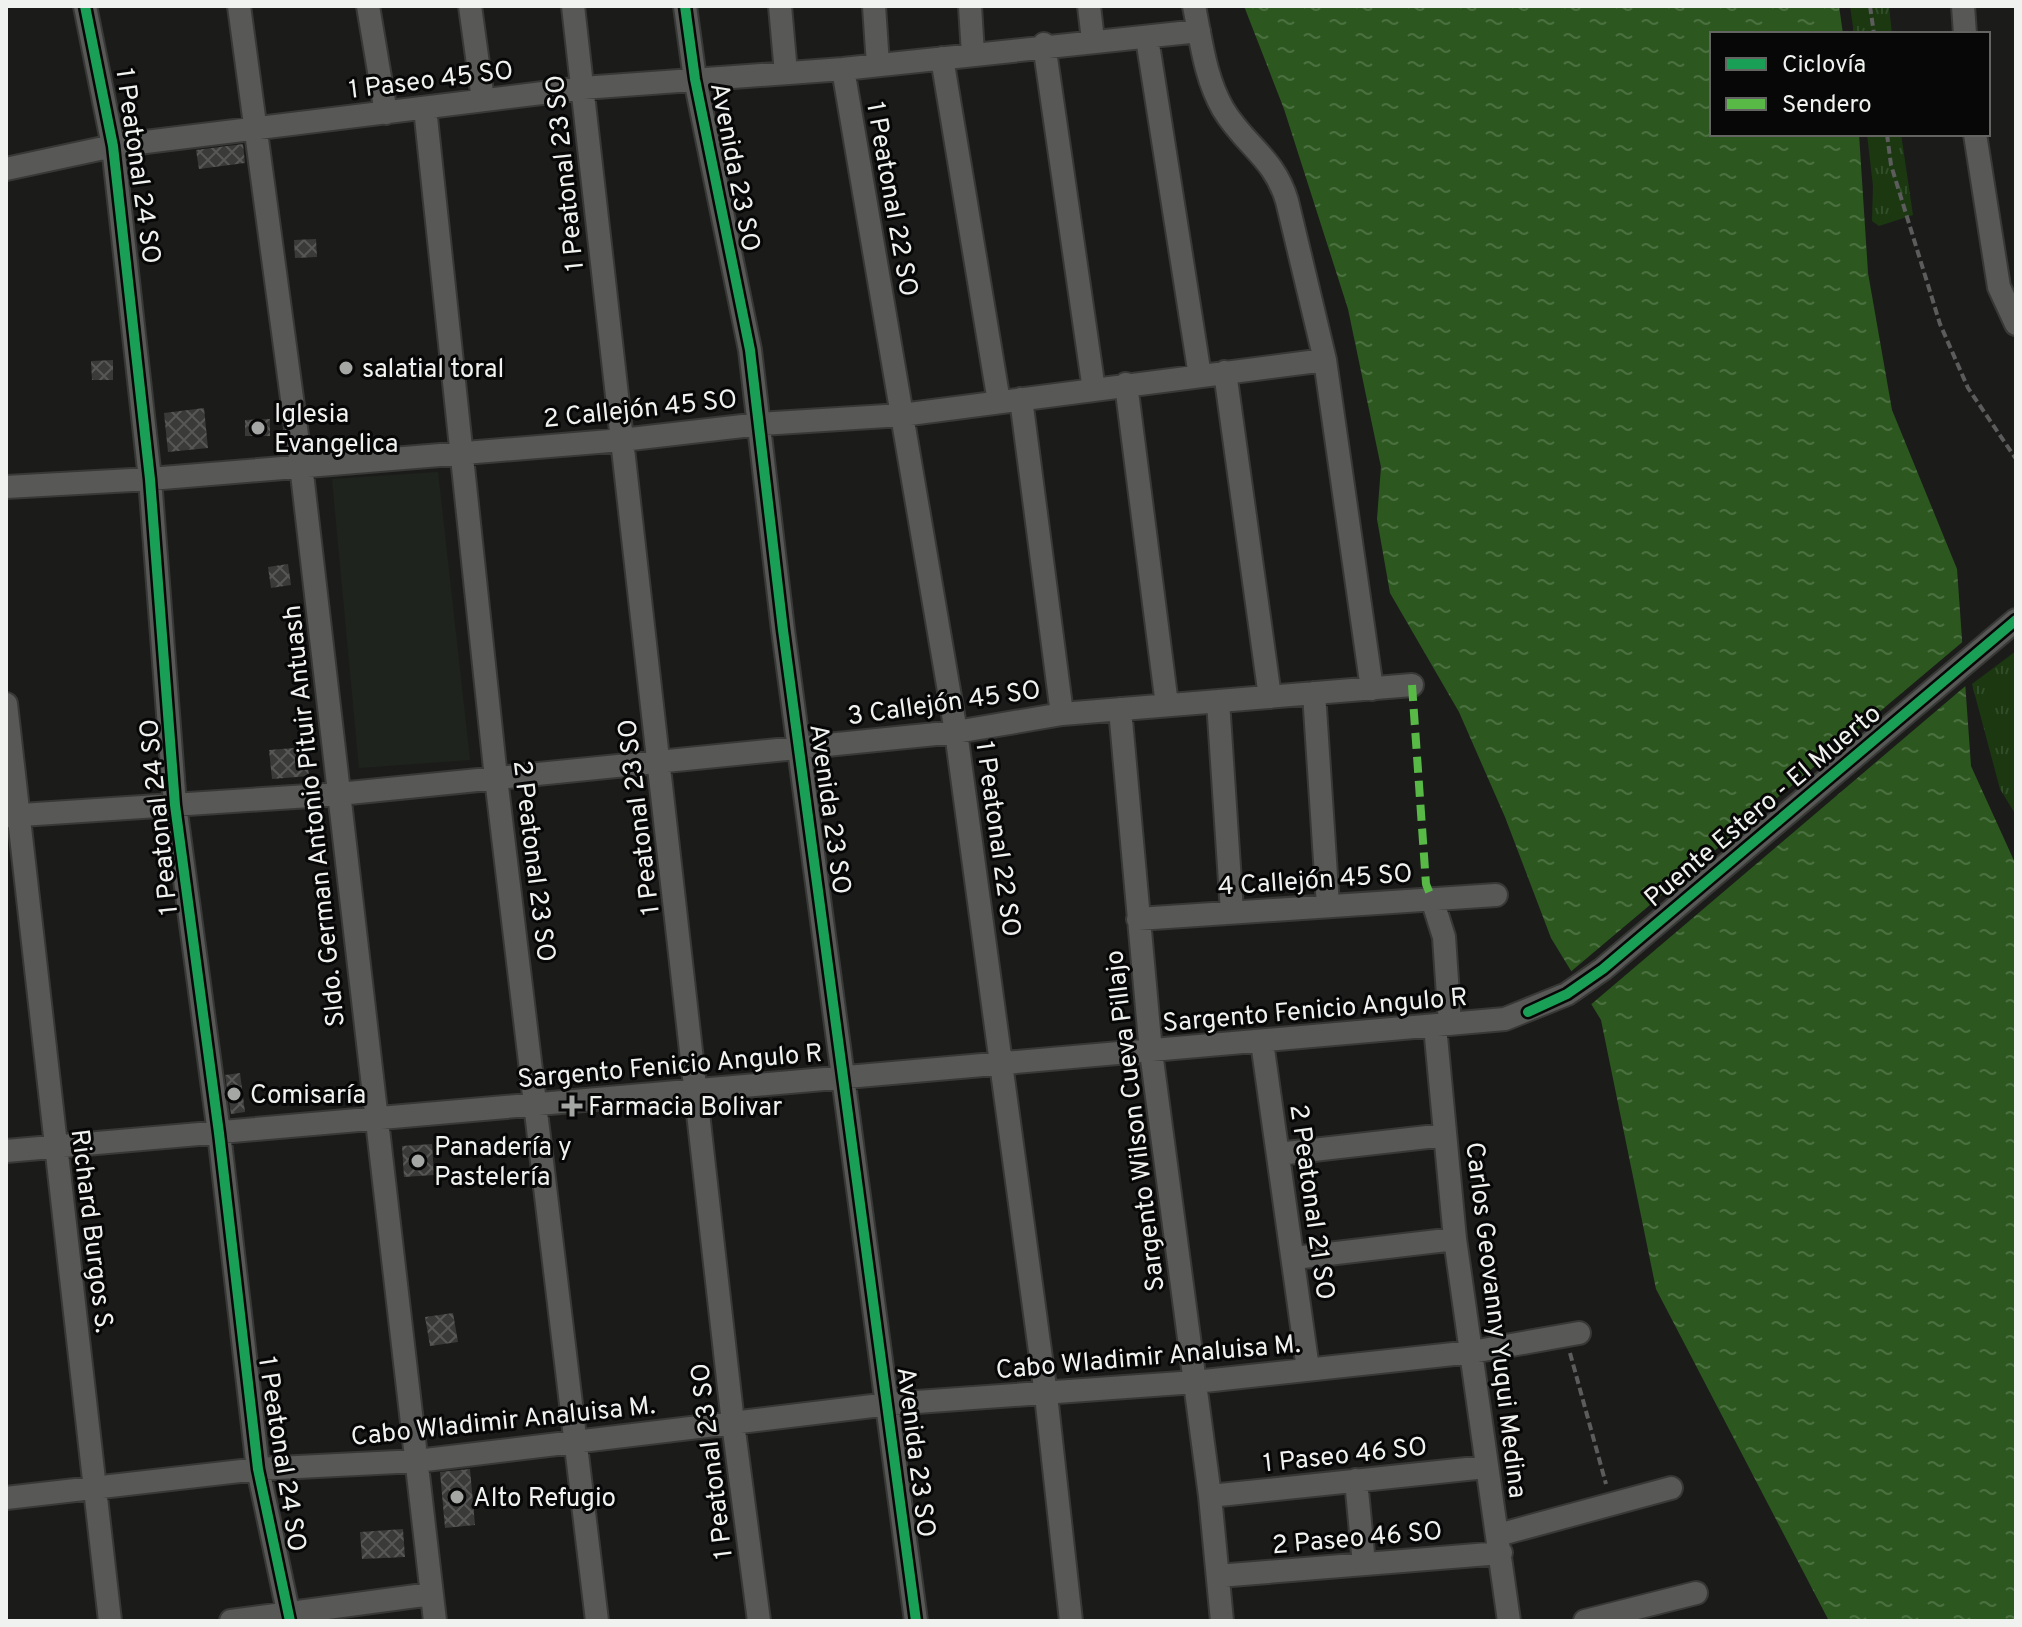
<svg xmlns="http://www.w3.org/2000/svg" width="2022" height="1627" font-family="Overpass,sans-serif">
<defs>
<pattern id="park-tufts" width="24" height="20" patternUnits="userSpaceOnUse" patternTransform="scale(2)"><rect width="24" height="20" fill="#1b3811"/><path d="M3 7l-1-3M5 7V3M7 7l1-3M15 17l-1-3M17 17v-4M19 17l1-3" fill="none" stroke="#314c28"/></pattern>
<pattern id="water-ripples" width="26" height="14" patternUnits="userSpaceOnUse" patternTransform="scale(2)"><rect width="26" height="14" fill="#2c581f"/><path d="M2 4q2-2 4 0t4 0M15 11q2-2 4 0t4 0" fill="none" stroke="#4b7040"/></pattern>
<pattern id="building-cross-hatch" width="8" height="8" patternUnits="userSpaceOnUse" patternTransform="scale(2)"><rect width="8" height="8" fill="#3a3b39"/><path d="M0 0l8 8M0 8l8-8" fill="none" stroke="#575856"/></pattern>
</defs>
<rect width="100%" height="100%" fill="#1b1c1a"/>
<path fill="#1e241d" d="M438,472l32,288 -111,8 -27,-289z"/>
<path fill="url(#park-tufts)" d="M1850,6h39l3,28h-38z
M1867,134h34l12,81 -34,11 -7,-5 1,-35z
M2016,651v164l-16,-26 -28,-105z"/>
<path fill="url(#water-ripples)" d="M1244,6h595l4,28h-131v100h147l9,139 24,137 65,159 14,197 45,99v756h-187l-173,-332 -55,-269 -50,-82 -46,-121 -46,-105 -69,-119 -13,-74 4,-52 -33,-158 -64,-200z"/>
<path fill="#1b1c1a" d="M1966,639l3,44 -381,324 -20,-33z"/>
<path fill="url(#building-cross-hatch)" d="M243,144l2,19 -46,6 -3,-19z
M316,239l1,18 -22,1 -1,-18z
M113,360v20h-21l-1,-19z
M204,408l4,40 -40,4 -4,-39z
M270,419v17h-25v-16z
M288,564l3,21 -20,3 -3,-21z
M306,747l3,29 -37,3 -3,-29z
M240,1073l5,39 -14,2 -6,-39z
M432,1144l2,31 -30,2 -2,-31z
M453,1313l5,29 -28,4 -5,-29z
M470,1469l5,56 -30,3 -5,-56z
M403,1529l2,28 -43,2 -2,-27z"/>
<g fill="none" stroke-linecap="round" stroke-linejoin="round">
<g stroke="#383937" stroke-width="26">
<path id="minor" d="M85,6l28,140 37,333 25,326 44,328 39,336 32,152
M239,6l62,459 134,1156
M368,6l18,107
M470,6l13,94
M573,6l160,1417 26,198
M685,6l10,73 55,271 33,280 133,991
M780,6l6,67
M874,6l4,59
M970,6l3,48
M1089,6l4,34
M1194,6c7,34 11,72 29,103 22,37 51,48 64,92l38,159 47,329
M1963,6l2,28
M1147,38l53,338
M1044,44l50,346
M942,58l57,344
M843,69l113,663 90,663 25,226
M425,108l71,670 101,843
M1975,134l24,153 17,37
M6,169l107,-23 470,-58 260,-19 356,-38
M1225,372l45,325
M1126,384l41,321
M1021,399l41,315
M6,487l144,-8 472,-39 138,-16 142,-9 423,-55
M1314,693l14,213
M1218,701l14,211
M6,704l104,917
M1120,709l31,343 59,444 12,125
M6,816l333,-22 617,-62 106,-18 350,-29
M1432,899l12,38 6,87
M1138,919l358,-24
M1435,1026l20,213 54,382
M1262,1042l46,327
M6,1151l1499,-132 62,-25 36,-25 413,-349
M1278,1154l167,-19
M1294,1258l161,-19
M1356,1480l8,84
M1210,1496l276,-29
M6,1498l252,-29 159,-8 472,-57 306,-22 277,-30 107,-19
M1498,1535l173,-47
M1218,1576l283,-23
M231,1621l200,-27
M1585,1621l111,-28"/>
</g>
<path stroke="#5b5c5b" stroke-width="4" stroke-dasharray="8 4" stroke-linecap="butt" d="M1870,6l4,28
M1887,134l4,31 49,159 28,64 48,71
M1570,1353l36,131"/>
<use href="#minor" stroke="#585957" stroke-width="22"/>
<path stroke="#58b947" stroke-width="8" stroke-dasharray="16 8" stroke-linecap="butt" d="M1412,685l14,199 6,15"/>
<g stroke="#060706" stroke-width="15">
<path id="cycleway" d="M85,6l28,140 37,333 25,326 44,328 39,336 32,152
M685,6l10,73 55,271 33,280 133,991
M1528,1012l39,-18 36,-25 413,-349"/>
</g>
<use href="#cycleway" stroke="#1a9f57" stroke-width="10"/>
</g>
<g fill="#a5a7a4" stroke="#060706" stroke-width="3">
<circle cx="346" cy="368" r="8"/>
<circle cx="258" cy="428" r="8"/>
<circle cx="234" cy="1094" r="8"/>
<path d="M568 1094h8v8h8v8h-8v8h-8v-8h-8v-8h8z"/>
<circle cx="418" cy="1161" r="8"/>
<circle cx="457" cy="1497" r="8"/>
</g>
<g text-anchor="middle" stroke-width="6" stroke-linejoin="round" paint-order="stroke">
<g font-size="26" fill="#f0f2ef" stroke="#060706">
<text transform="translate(431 79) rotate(-7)" y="9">1 Paseo 45 SO</text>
<text transform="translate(139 166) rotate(82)" y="9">1 Peatonal 24 SO</text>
<text transform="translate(736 167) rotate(79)" y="9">Avenida 23 SO</text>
<text transform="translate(564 173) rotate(-96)" y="9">1 Peatonal 23 SO</text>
<text transform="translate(893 199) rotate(80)" y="9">1 Peatonal 22 SO</text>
<text transform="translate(640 408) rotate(-6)" y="9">2 Callejón 45 SO</text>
<text transform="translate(944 702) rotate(-8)" y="9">3 Callejón 45 SO</text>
<text transform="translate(1762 805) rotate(-40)" y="9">Puente Estero - El Muerto</text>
<text transform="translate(831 809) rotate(82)" y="9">Avenida 23 SO</text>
<text transform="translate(313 816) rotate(-96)" y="9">Sldo. German Antonio Pituir Antuash</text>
<text transform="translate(158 817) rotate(-96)" y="9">1 Peatonal 24 SO</text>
<text transform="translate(638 817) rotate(-97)" y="9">1 Peatonal 23 SO</text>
<text transform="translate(999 839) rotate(82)" y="9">1 Peatonal 22 SO</text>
<text transform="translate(535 861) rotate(83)" y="9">2 Peatonal 23 SO</text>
<text transform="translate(1315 879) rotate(-4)" y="9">4 Callejón 45 SO</text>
<text transform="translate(1315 1009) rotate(-5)" y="9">Sargento Fenicio Angulo R</text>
<text transform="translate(670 1065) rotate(-5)" y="9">Sargento Fenicio Angulo R</text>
<text transform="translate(1134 1121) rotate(-97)" y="9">Sargento Wilson Cueva Pillajo</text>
<text transform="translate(1313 1202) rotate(82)" y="9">2 Peatonal 21 SO</text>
<text transform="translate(93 1231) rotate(83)" y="9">Richard Burgos S.</text>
<text transform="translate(1497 1320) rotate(83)" y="9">Carlos Geovanny Yuqui Medina</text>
<text transform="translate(1148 1356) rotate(-5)" y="9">Cabo Wladimir Analuisa M.</text>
<text transform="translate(503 1420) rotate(-6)" y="9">Cabo Wladimir Analuisa M.</text>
<text transform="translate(917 1452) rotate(83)" y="9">Avenida 23 SO</text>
<text transform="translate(283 1454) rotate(81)" y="9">1 Peatonal 24 SO</text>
<text transform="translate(1345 1454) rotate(-6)" y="9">1 Paseo 46 SO</text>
<text transform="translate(711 1461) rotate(-97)" y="9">1 Peatonal 23 SO</text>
<text transform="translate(1357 1537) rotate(-5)" y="9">2 Paseo 46 SO</text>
</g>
<g font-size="26" fill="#f0f2ef" stroke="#060706" text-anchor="start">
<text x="362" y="377">salatial toral</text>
<text x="274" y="422">Iglesia<tspan x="274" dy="30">Evangelica</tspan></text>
<text x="250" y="1103">Comisaría</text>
<text x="588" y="1115">Farmacia Bolivar</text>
<text x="434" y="1155">Panadería y<tspan x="434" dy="30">Pastelería</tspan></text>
<text x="473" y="1506">Alto Refugio</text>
</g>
</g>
<rect width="2022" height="1627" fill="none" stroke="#f0f2ef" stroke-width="16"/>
<rect x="1710" y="32" width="280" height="104" fill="#060706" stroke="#646563" stroke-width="2"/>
<rect x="1726" y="58" width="40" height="12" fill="#1a9f57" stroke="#646563" stroke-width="2"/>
<text x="1782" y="72" font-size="24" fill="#f0f2ef">Ciclovía</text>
<rect x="1726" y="98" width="40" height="12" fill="#58b947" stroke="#646563" stroke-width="2"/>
<text x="1782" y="112" font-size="24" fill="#f0f2ef">Sendero</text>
</svg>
